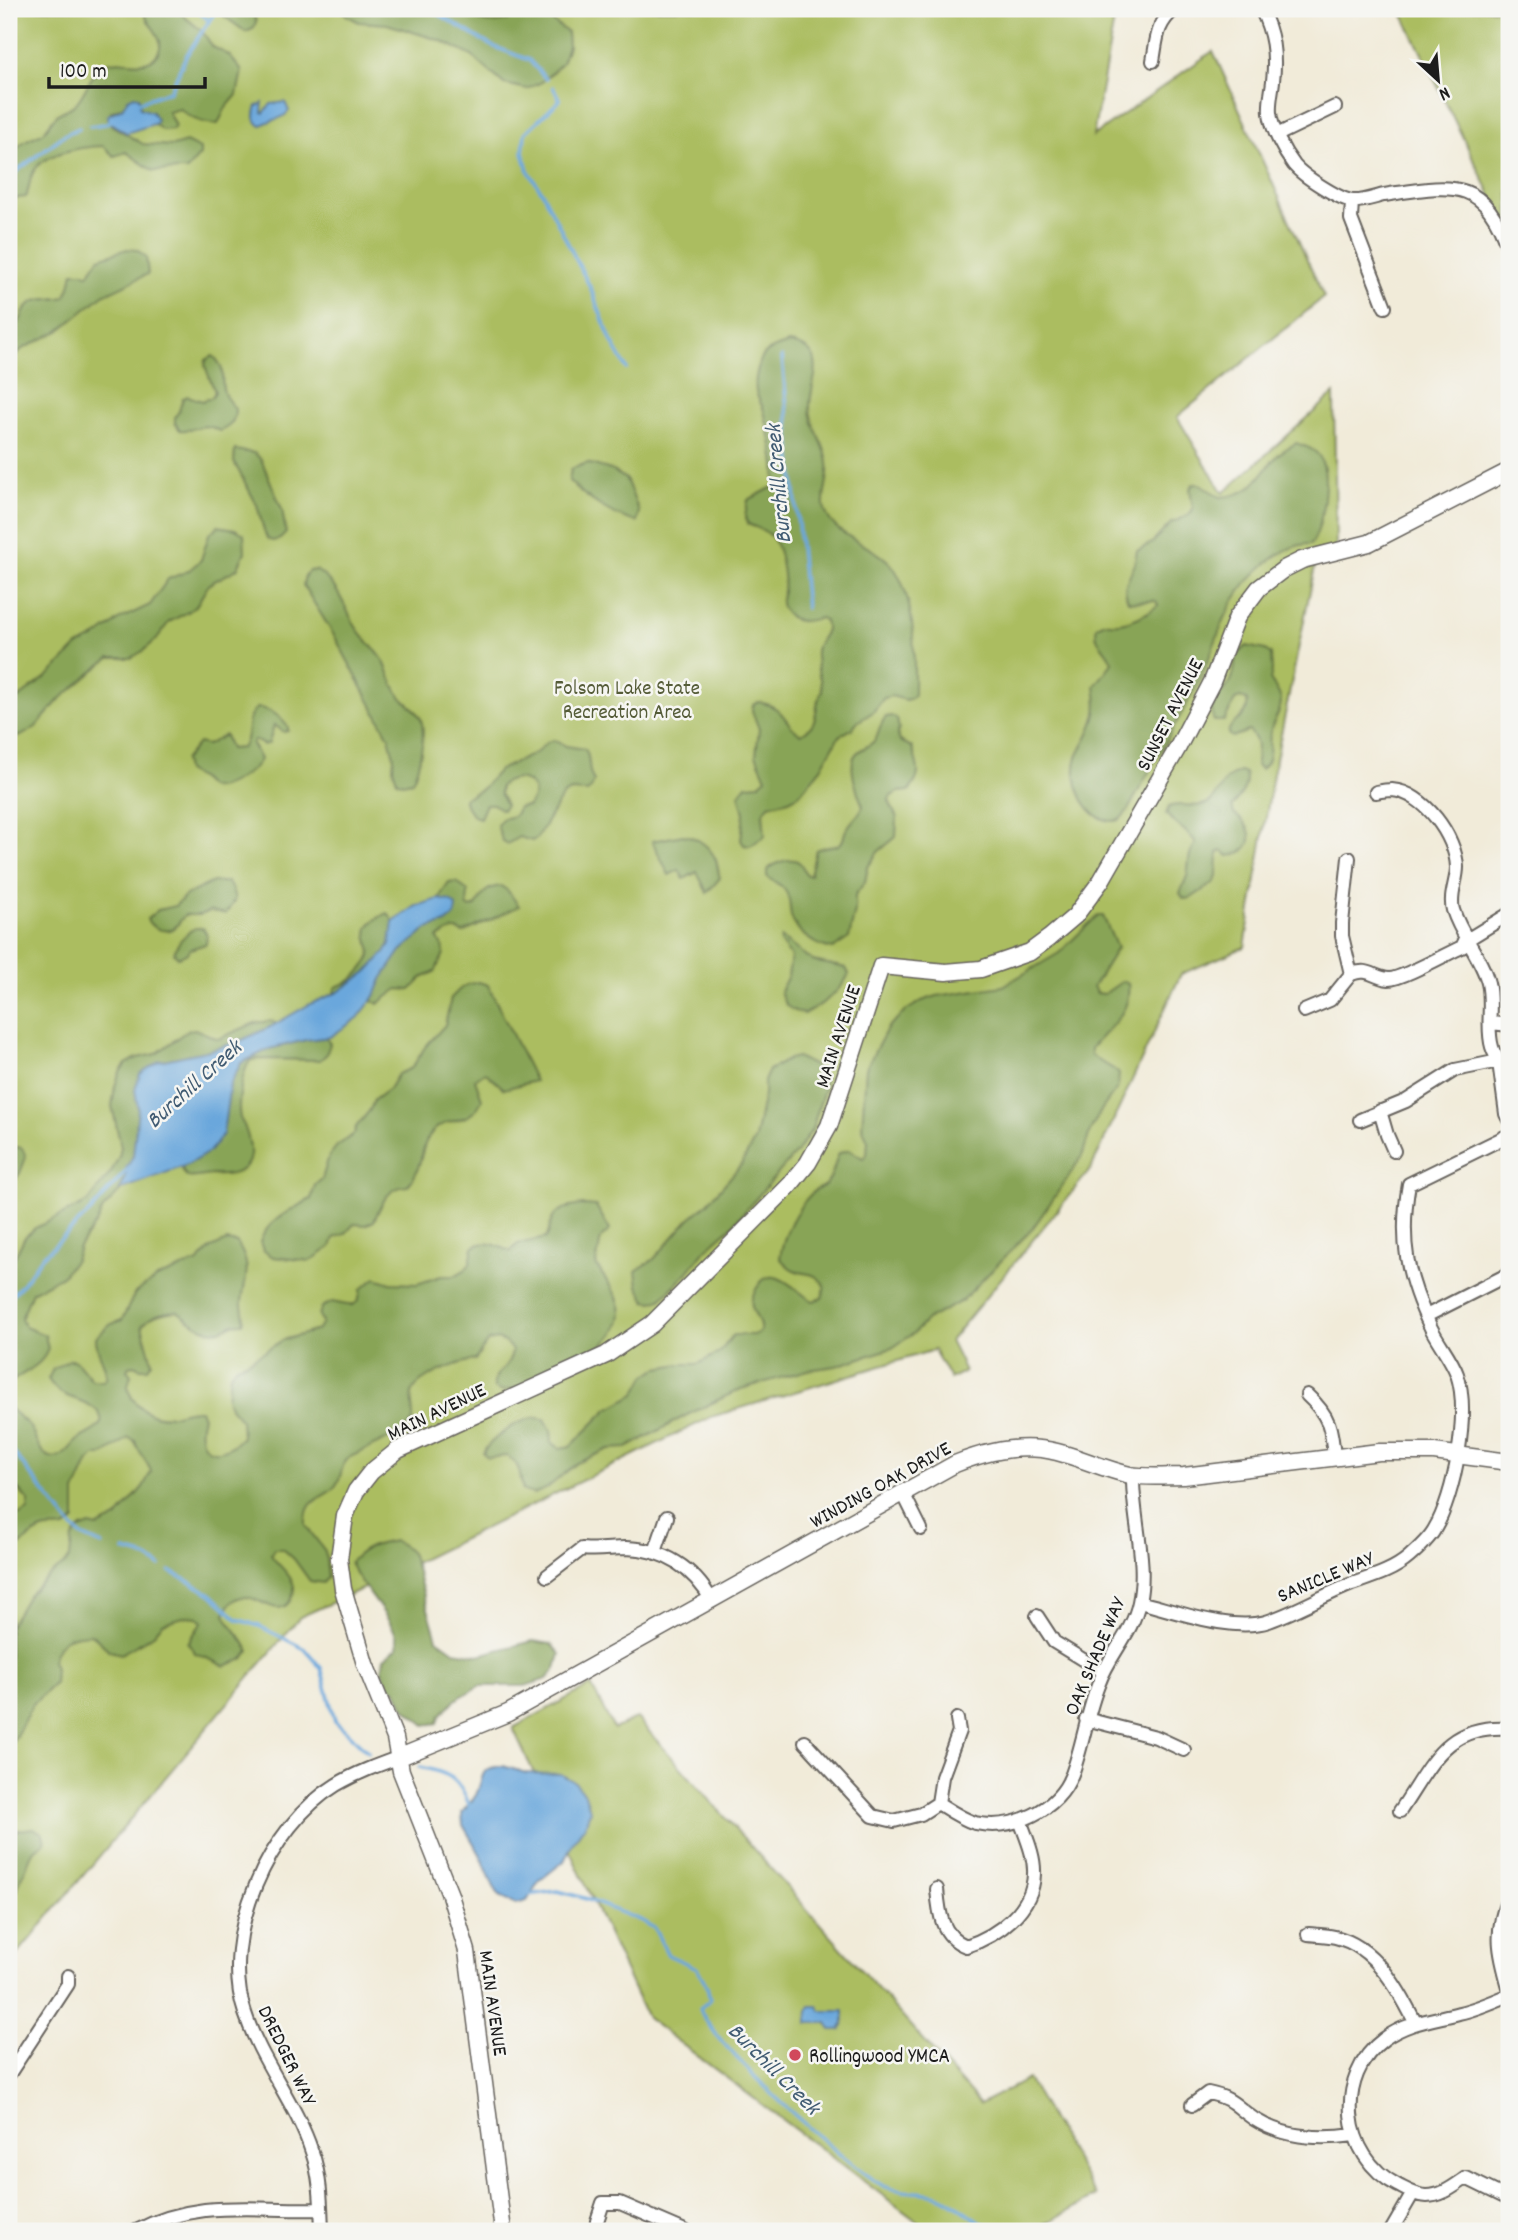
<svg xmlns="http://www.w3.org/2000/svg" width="1518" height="2240" font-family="Dekko,sans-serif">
<rect width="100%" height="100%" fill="#f6f6f2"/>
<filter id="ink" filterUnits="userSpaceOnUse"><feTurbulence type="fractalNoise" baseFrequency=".0143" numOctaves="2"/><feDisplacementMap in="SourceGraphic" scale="14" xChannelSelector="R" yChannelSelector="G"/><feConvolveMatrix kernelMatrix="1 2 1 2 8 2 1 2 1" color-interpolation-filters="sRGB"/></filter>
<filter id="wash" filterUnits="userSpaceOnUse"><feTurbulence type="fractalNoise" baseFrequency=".00686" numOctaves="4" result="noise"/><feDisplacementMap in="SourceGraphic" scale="28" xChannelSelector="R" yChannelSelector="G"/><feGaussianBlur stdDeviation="1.57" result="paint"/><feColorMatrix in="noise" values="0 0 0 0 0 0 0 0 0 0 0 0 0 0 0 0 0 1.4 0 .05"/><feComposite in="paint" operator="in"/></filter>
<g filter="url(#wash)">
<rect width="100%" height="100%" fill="#f1ebd9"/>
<path fill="#abbd61" stroke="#646c3e" stroke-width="2" d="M9,9h1107l-23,127 120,-85 111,246 -147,120 46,76 111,-99 2,154 -19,8 -44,218 -28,173 -64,27 -90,195 -141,172 15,30 -15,8 -16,-29 -223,67 -349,172 -62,28 -291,347z
M1400,9h109v223z
M591,1685l23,44 23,-11 343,386 48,-25 68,117 -64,35h-102l-283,-213 -134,-290z"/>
<path fill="#88a457" stroke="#52603a" stroke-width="2" d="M147,9h28l27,22 11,16 16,8 13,16 -5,24 -12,14 -7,15c-15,0 -27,-5 -38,-15l-12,3 7,14 -2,3 -11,1 -8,-6 3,-4 -5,-8 -26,-7 -15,7v13l32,19 30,2 13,-4 14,7v6l-13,15 -34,1 -27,-19 -12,4 -11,-10c-21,1 -62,6 -71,29 -3,7 -3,15 -6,22l-17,2v-44c6,-5 10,-10 16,-14 6,-4 14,-5 19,-10 5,-5 8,-12 14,-17 6,-4 13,-6 18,-11 11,-12 14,-30 29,-39 17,-9 44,9 54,-13 6,-15 -11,-25 -15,-38z
M214,9h39l3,13 -3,7 -7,3z
M342,9h125l5,8c23,12 43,1 65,-7l30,22 1,14 -6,17 -20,19 -15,7 -23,-5 -32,-28 -30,-15 -55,-17 -28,-2 -13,-7z
M127,249l10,1 9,7 2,17 -45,21 -44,36 -37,18 -13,14v-32c15,-7 11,-19 21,-27 8,-7 25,-4 35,-7l5,-10 3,-15h10l5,3 11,-17z
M789,343c43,7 21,38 21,64 0,20 16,36 18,56 2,14 -5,28 -4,42 4,33 54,39 70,63 23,35 20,85 20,126l-2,4 -6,2 -15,-4 -7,2 -11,14 -17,11 -4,6 -13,7 -18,32 -22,27 -10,5 -20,5 -6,8 2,23 -15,10 -6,-1 -3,-5 3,-27 -5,-19 7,-9 13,-1 7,-6 -10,-23 3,-26 -7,-18 1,-6 5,-3c30,5 24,22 43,32 21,-11 11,-26 21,-43 -1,-13 -7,-26 -6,-39 0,-13 14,-17 9,-31l-4,-3c-7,1 -15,4 -22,3 -9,-2 -18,-11 -18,-19 -1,-4 2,-8 2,-11 2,-14 -3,-43 -11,-54 -7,-8 -16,-9 -24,-13l-3,-7 3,-17 27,-14c3,-20 -6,-55 -11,-75 -2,-7 -7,-13 -8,-20 -2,-9 2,-29 8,-36 6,-7 17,-9 25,-12z
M213,356c16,14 5,24 12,39 2,5 7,9 10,14 0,12 -4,18 -16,22 -17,-11 -22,1 -39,-1l-5,-7v-6l4,-6 4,-13 5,-2 14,5 9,-3 4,-6 -10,-26 1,-6z
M1296,443c12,4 22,7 26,19 7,16 0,69 -11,82 -17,0 -30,8 -44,19 -46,37 -46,76 -71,124 -22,41 -46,82 -68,123 -6,9 -11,13 -22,10 -22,-5 -37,-42 -29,-63 7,-15 16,-28 19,-44 2,-9 0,-19 -1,-27l17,-23c-3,-14 -20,-20 -15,-37l8,-4c16,5 40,-6 53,-17l-2,-4c-10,-1 -18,2 -28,0 -6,-16 -1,-19 5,-33 3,-4 2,-11 4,-17l15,-8 19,-20 18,-8 4,-6 -3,-20 3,-5h7l20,13c34,-2 37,-19 57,-41 5,-6 13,-9 19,-13z
M235,450l19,3 7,6 21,50 4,24 -6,6 -8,2 -5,-3 -3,-7 -7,-26 -23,-43z
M587,463l24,7 15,9 13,32 -2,11c-25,-6 -50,-23 -68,-41l2,-12z
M218,526l17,3 9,5 1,18 -8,17 -28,15 -13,22 -8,6 -19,10 -13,18 -13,11 -12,7h-21l-8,6 -44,37 -22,26 -15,9 -12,1v-32l40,-30 29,-29 18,-9 24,-18 30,-14 18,-26 20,-8 13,-11 8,-26z
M316,570c24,16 26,34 40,57 7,12 19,20 27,33 6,11 9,24 16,34 7,10 21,16 23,29 3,14 -3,46 -10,58l-10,2 -5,-2 -4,-13 1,-11 -5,-20 -54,-100 -32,-52 2,-10 4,-4z
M1247,646l18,4 6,4 1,17 -2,9c4,6 10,13 11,20 1,12 -9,21 -11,33 -2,13 3,28 -9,36l-5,-4c0,-14 5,-23 -7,-34l-17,6 -4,-3c2,-17 22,-12 19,-34l-7,-2 -5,2 -11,21h-10c-2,-5 -3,-11 -1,-17 4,-8 13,-14 18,-23 7,-15 -1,-24 16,-35z
M257,708c14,0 23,9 31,19v4l-4,1 -10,-7 -5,18 -5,2 -10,-5 -2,4 8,15c-4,12 -39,34 -51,28 -4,-2 -5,-6 -9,-8 -4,-3 -10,-5 -14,-8l-2,-11 14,-17 9,2 18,-10 5,14 12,-1c10,-13 1,-30 15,-40z
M891,716l6,3 2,10 -2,5 3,7 12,6c5,19 12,26 -3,44l-11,1 -8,5 -1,4 8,17 -1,19 -18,15 -10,15 -3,15 -10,13v16l-6,27 -16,11c-17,-3 -37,-15 -42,-33 -2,-10 0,-18 -7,-27 -4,-6 -12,-7 -17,-13v-6c7,-6 26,-16 34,-6 2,3 3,7 5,11h4l6,-25c7,-4 16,-3 22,-5 7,-3 5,-10 8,-15 5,-9 13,-14 17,-24 -5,-12 -16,-41 -7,-52 5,-6 13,-7 18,-13 6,-7 5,-17 12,-24z
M553,740l13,6 19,3c7,10 1,21 9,32l-3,8 -4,3 -16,-1 -8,4 -26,43 -5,3 -13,-4 -12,7 -5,-4 -5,-15 5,-6 12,-3 5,-9 9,-1c18,-21 -10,-36 -28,-20v8l6,11 -4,5 -9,-6h-7l-6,14 -7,-2 -9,-14v-4l18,-9 17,-19 37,-17 10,-10z
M1239,772l6,1c4,15 -5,22 -13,34l2,7c21,13 24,37 -5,42l-7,-5 -4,2 -1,22 -2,7 -24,16 -7,1 -4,-6c2,-6 5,-11 7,-17 3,-15 -1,-18 9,-33 -5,-10 -21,-18 -30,-29l3,-7c12,-6 26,3 39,-4 9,-5 11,-14 17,-22 3,-4 10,-7 14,-9z
M683,835c14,2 27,11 33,25 2,6 2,12 4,18l-13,15 -10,-21 -13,7 -5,-9 -10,5 -17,-34z
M213,882h14l5,7 3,10 -9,15 -16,-3 -9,4h-16c-4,4 -7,11 -12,14 -10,4 -22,-1 -26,-10l11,-9 17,-4 11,-11z
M456,882l12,9 -1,15 4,2 5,-2c8,-13 9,-18 25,-20l7,5 11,15 -56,27c-9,-7 -16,0 -25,5 1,5 6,8 6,14 0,6 -7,12 -8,19l-14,7 -11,12 -13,-1 -20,15 -9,-6 -35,-1c-1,-11 4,-11 12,-14 6,-2 17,-14 21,-20 13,-20 -19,-34 21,-50l8,12 49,-13 -7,-13 11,-16z
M1097,916h6l14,32 -24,39 4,6 7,1 19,-13 5,2c4,30 -18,43 -37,65v6c8,10 19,10 28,20l-1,13 -16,22 -11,20 -9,27 -15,23 -35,50 -70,72 -34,18 -14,14 -22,15 -56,18 -28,4 -67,19 -56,27 -58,32 -18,1 -32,14 -31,26 -12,5 -11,-3c-4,-17 -1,-25 -16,-35l-20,2 -4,-5c6,-13 35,-33 50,-35 4,-1 8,1 12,1l6,11 1,12 7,6 12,-2 37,-37 27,-15 10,-18 13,-8 22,-4h18l21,-11 14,-18h20l7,-3c2,-10 -6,-16 -8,-26 -2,-7 2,-14 6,-20 15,-25 40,8 55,15l9,-3 3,-12c-12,-17 -17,-9 -31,-16 -6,-2 -10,-8 -14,-12 3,-23 15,-48 32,-65 4,-4 10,-5 14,-9 8,-8 8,-21 13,-31l10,-3 14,8 4,-4 1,-13 -6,-14 4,-59 22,-41 19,-17 15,-9 15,-5 66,-10 56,-33z
M195,928h8l4,7 -1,9 -16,5 -4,5 -8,3 -4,-4c3,-11 11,-19 21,-25z
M781,938l32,23 33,7 3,6c-9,18 -27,31 -45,40 -15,-4 -20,-8 -24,-23l8,-15 3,-19 -11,-15z
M479,982l9,3 47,96 -31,8 -19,-17 -10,7 7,20c-10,27 -33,16 -49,32 -15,16 -9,39 -26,55 -20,1 -26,19 -33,35l-8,4 -12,-1 -9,10 -11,4 -3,9 -21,14 -37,-4 -10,-7 -3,-8c7,-22 31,-32 51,-43l4,-14 7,-6 7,-23 8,-10 17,-12 2,-7 14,-17 4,-10 15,-11 9,-15 14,-6 13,-21 20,-22 6,-27 9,-9 9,-5z
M271,1021l50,14 6,3 3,6 -4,11 -6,5 -61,-1 -8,1c-9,9 -14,45 -11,58 1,3 4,6 5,10 12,32 4,49 -31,47 -10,0 -17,4 -27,2l-5,-7 3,-8 -54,18 -28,29 -6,13 -18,25 -4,13 -13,16 -30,16 -11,27 4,8 20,8 3,14c-6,18 -26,23 -39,35v-117l16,-30 10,-9 53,-26 23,-30 8,-15 2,-10 -9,-41 3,-20 5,-14 6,-8 11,-6 19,-4 32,-24 7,-1 23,10 37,-16z
M797,1057l18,9 9,9 1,11 -13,44 -16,23 -65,74 -26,23 -18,23 -26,26 -8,3 -7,-1 -8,-15 -2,-15 18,-12 35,-40 18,-15 34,-39 14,-26 9,-45v-13l5,-11 20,-11z
M9,1146l13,2 4,9 -6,16 -11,16z
M585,1205l11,1 14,24 -9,8 -5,26c8,16 23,28 25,48 0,11 -6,21 -14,29 -15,14 -83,48 -103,50 -5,0 -6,-1 -10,-3 -2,-18 17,-18 18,-38l-7,-8 -8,-3 -9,2 -13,19c-16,2 -59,18 -63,33 -2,8 2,19 1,28l-10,11 -53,25c-10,8 -7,15 -12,25 -10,19 -34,11 -32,44l19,25 3,26 -5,6 -13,-2 -16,-22 -11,-10h-9l-3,6c6,9 16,16 21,26 3,5 3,10 0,16 -10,25 -32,-1 -48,0 -10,0 -15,8 -19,17 6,15 18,22 24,37l-7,9 -17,6 -30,-13 -7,-10 14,-21 -5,-5 -10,-1 -24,7 -11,13 -31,18 -11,-3 -19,-17c-24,1 -32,4 -39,27l3,7 -1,16 -22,21 -23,45v-123l19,-32 20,-19 17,-12 5,-7 2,-17 4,-7 6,-5 8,-3 8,2 19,-9 26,-31 8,-15c-3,-11 -13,-18 -16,-31l-6,-3 -28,18h-6l-6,5 -14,31v28c-14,16 -21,4 -35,11 -12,6 -22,16 -31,25v-40l11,-1 8,-5 1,-9 -20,-21v-73c7,9 16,12 22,22 5,9 8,23 17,27 15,7 21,-9 30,-16 8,-7 29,-12 22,-25 -6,-12 -26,-15 -37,-21 -7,-3 -11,-9 -15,-15l5,-10 18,-10 7,4 14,17 11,1 3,-2c2,-15 -11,-26 -10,-42l13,-12 13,-5 13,-27 11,-8 13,-8 39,-15 13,-14 16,-7 10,2c16,25 8,32 5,59 -1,8 4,13 1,21 -13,0 -8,2 -20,6 -18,7 -32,-8 -46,-18 -13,1 -27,4 -35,15l10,36 -4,6h-8l-6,-3 -5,1 -2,4 4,5c-1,4 -3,8 -3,12 2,15 21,31 38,29 12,-1 20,-7 34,-6l3,6c-10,34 13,48 39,21l-1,-17 -10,-11 -4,-11 3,-24 5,-7 15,-7 33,-20 35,-10 4,-7 -3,-8 3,-8 10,-5c15,2 26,11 29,-13l15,-11 15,5 26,1 24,-8h13l12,-7 4,-6 3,-16c12,-8 24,-1 38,4l7,-7 28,-6c4,-6 2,-9 5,-16 4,-14 21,-16 34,-17z
M395,1541l13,8 4,6 25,84 17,12 24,4 55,-14 18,3 9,10 -4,15 -9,10 -22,7h-46l-25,15 -14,15 -2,7 -13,2 -20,-17 -9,-17 -9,-8 -5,-12 2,-13 13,-10c5,-24 -39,-61 -47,-86 14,-15 25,-18 45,-21z
M34,1828l9,6 2,8 -12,9 -17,40 -7,3v-57l9,-7z"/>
<path fill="#6ba7dc" stroke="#44627c" stroke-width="2" d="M134,96l5,1 1,11 12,4 5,8 -3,4 -27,9 -19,-12v-6l14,-7 6,-9z
M285,102l4,9c-7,10 -20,8 -28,15 -8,-4 -7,-12 -4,-20l6,-3 -1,9 2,1 7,-9z
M438,899l12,2 6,5 -1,10 -9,7 -19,6 -26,22 -19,28 -7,17 -17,22 -28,19 -24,3 -37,9 -28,14 -11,21 -7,50 -14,18 -22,13 -67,25 6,-13v-8l7,-13 5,-48 -3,-18 5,-16 19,-13 56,-12 25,-8 30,-14 40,-23 28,-12 30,-21 16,-17 6,-10 3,-22 23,-16z
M503,1766l23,7 35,1 15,9 9,11 5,16 -4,14 -14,20 -8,17 -25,20 -12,20 -11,3 -16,-8 -6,-9 -14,-33 -17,-29 -1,-12c4,-7 10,-11 14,-18 9,-18 1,-27 27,-29z
M811,2006h7l3,5h23v12l-4,7h-9l-4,-7h-19v-12z"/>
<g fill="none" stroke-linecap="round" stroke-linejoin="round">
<path stroke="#6ba7dc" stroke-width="3.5" d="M197,9l12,12
M430,9l60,36 39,15 17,19
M553,87l7,13 -35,33 -2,19 5,18 15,24 47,93 21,53 16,29
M136,103l34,-12 16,-35 31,-47
M90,126l15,-2 8,-5
M9,177l55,-42 15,-7
M782,357l24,251
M9,1298l11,-11 22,-30 49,-46 37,-42
M9,1447l63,80 10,9 20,9
M125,1551l21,6 14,9
M170,1571l41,23 26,25 22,7 46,23 16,19 14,53 33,31
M420,1767c29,6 39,10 50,40
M526,1895l32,-4 26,7 58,23 12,7 14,27 29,13 10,18 3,14 -10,8c8,33 151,163 184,178 17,8 35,4 53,9 22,7 40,31 65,36"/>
</g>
</g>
<g filter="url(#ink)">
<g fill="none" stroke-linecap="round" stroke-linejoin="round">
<g stroke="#67645e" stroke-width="16">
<path id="minor" d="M1261,9c12,24 15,45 12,72 -1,10 -4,21 -3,32 2,17 14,39 24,52 9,11 46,35 59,36 9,1 22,-4 31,-6 67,-10 100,-20 125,56
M1153,61c4,-22 3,-37 22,-52
M1277,135l58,-28
M1352,201l-1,18 34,88
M1376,792c5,-1 11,-2 16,-2 32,2 64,47 65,77 0,14 -8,29 -4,43 8,26 29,48 35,73 5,21 -2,44 4,64 3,11 11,19 17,28
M1349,858l-7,65v13l9,38
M1351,974c19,-7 22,4 38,5 13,0 59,-26 73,-32l3,-6 44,-27
M1304,1011l26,-11 21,-26
M1491,1023l18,2
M1499,1062l7,52 3,6
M1380,1111l7,24 7,16
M1360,1120l46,-19 49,-31 44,-9
M1426,1316l83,-42
M1307,1395c23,21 25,34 27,64
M903,1493l18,36
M655,1552l12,-35
M547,1576l35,-27c16,2 29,-1 44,-1 38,1 68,20 86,53
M1139,1602c37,9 94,31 130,19 29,-10 55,-26 83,-37 20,-7 41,-13 57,-27 9,-8 20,-18 25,-27 21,-34 36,-118 23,-156 -6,-16 -18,-30 -26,-46 -24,-50 -32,-88 -22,-144l100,-49
M1037,1616l17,26 49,30
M1086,1719l70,18 28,13
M805,1742l68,74 21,5 27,-7 17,-11
M938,1803c11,7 24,16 37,20 37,8 83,-12 97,-49 11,-29 15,-62 27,-91 10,-28 34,-51 40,-81 9,-42 -7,-84 -6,-127
M938,1803l4,-26 17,-46 -2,-12
M1400,1811c32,-47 45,-87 109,-83
M937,1889c2,24 4,47 29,57 32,-10 67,-37 68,-72 1,-18 -8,-37 -14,-54
M1509,1896c-15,36 -10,56 0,91
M1308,1934c9,1 18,1 27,3 40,9 64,53 80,85
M1509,1995c-16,7 -32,14 -50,18 -26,7 -52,9 -75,26 -50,37 -42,118 13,146 10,5 19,11 30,11 15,0 27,-10 39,-18l43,21
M9,2074l59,-90v-8
M1192,2105l16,-12c25,5 27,13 46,26 30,19 65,21 100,16
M136,2231c64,-33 117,-20 185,-22
M322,2231c-1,-27 -1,-53 -10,-79 -16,-49 -51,-90 -67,-139 -26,-77 24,-187 91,-228 20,-12 42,-20 64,-28
M596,2231l1,-10 6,-18h17l65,28
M1391,2231l22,-38"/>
</g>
<g stroke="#67645e" stroke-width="19">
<path id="tertiary" d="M400,1757l108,-44 447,-249c32,-13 67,-21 102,-12 24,6 47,17 73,23 17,3 37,1 54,1l195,-24h55l75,10
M503,2231l-36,-280 -17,-56 -49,-124 -6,-33 -30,-74 -22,-75 -4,-30 6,-43 11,-25 15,-19 27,-22 208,-95 46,-31 138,-139 18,-22 21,-37 52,-160 65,6 35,-3 49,-17 19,-14 26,-22 26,-35 76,-132 35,-67 25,-65 22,-29 25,-19 18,-9 67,-17 140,-72"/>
</g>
<use href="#minor" stroke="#fff" stroke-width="12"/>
<use href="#tertiary" stroke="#fff" stroke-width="16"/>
</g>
</g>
<circle fill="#d1495b" stroke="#f6f6f2" stroke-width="2.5" cx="795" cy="2055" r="7"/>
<g text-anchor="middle" stroke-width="5" stroke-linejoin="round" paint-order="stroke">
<g font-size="21" fill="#555c38" stroke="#f6f6f2">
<text x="627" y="694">Folsom Lake State<tspan x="627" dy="24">Recreation Area</tspan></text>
</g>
<g font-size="21" fill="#1c1c1c" stroke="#f6f6f2">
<text transform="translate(1169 714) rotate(-63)" y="7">SUNSET AVENUE</text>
<text transform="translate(837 1036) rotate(-72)" y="7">MAIN AVENUE</text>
<text transform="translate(436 1411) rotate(-26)" y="7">MAIN AVENUE</text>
<text transform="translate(880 1484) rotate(-29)" y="7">WINDING OAK DRIVE</text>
<text transform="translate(1325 1576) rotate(-23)" y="7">SANICLE WAY</text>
<text transform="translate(1094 1656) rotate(-67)" y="7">OAK SHADE WAY</text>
<text transform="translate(494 2003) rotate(82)" y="7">MAIN AVENUE</text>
<text transform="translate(288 2055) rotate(64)" y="7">DREDGER WAY</text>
</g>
<g font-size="21" fill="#1c1c1c" stroke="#f6f6f2" text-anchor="start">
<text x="809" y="2062">Rollingwood YMCA</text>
</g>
<g font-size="23" font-style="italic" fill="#405b72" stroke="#f6f6f2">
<text transform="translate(777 484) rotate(-95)" y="8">Burchill Creek</text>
<text transform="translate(193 1083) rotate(-42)" y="8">Burchill Creek</text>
<text transform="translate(775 2068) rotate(45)" y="8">Burchill Creek</text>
</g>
</g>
<rect width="1518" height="2240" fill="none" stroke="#f6f6f2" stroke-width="35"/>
<g transform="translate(1438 80) rotate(154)" stroke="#f6f6f2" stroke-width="5" paint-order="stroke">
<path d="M0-5L12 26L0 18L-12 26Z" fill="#1c1c1c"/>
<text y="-10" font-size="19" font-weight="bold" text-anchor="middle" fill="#1c1c1c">N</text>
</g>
<path d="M49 77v10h156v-10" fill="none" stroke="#1c1c1c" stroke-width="3.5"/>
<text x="60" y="77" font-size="21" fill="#1c1c1c" stroke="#f6f6f2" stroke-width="5" paint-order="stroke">100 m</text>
</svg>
